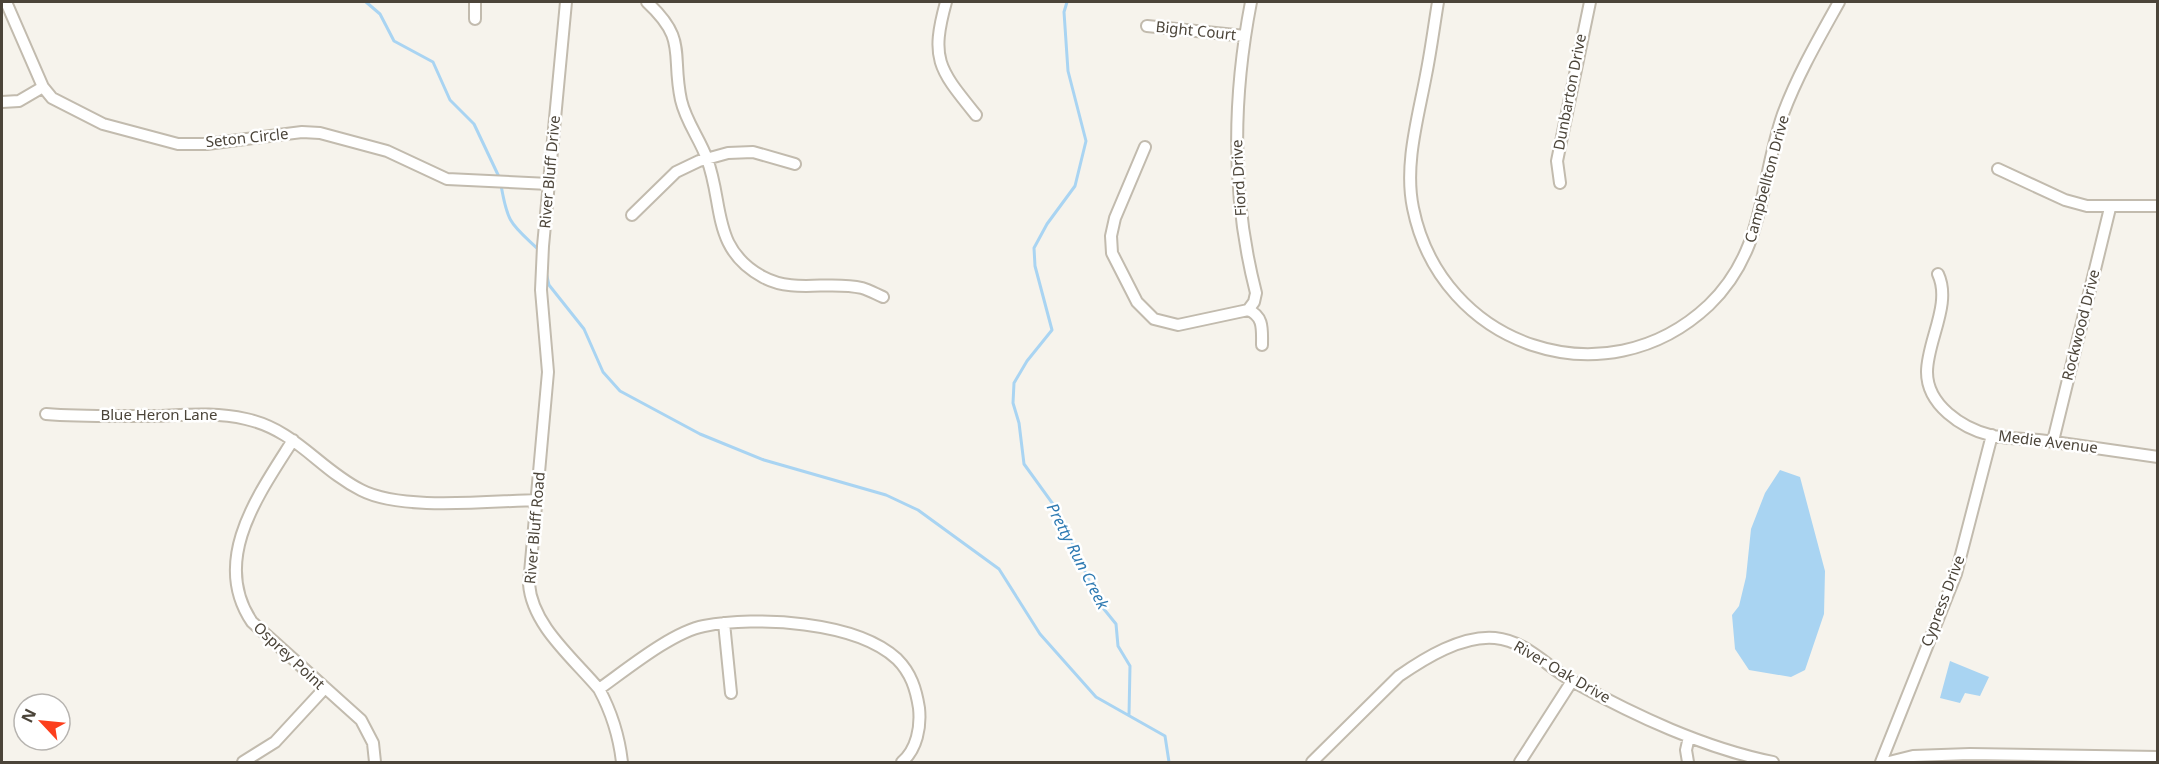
<svg xmlns="http://www.w3.org/2000/svg" width="2159" height="764" font-family="'Noto Sans',sans-serif">
<rect width="100%" height="100%" fill="#f6f3ec"/>
<path fill="#a9d4f2" d="M1780,470l20,7 25,94 -1,43 -19,56 -14,7 -42,-7 -14,-21 -3,-34 7,-9 7,-29 5,-48 14,-36z
M1950,661l39,16 -9,19 -15,-3 -5,10 -20,-5z"/>
<g fill="none" stroke-linecap="round" stroke-linejoin="round">
<path stroke="#a9d4f2" stroke-width="3" d="M366,2l14,12 14,27 39,21 17,38 24,24 26,55
M1067,2l-3,10 4,59 18,70 -11,45 -28,38 -13,24 1,18 17,64 -25,31 -13,22 -1,20 6,20 5,41 34,47 41,92 17,21 2,22 12,20 -1,49
M501,185c7,41 11,39 39,66
M546,272l3,13 35,44 19,43 17,19 80,43 64,26 122,35 32,15 81,59 41,65 56,63 69,39 4,26"/>
<g stroke="#c2bbae" stroke-width="14">
<path id="minor" d="M6,2l37,85 9,11 51,26 75,20h29l95,-12 18,1 67,18 60,28 102,5
M566,2l-23,244 -2,44 7,82 -19,212c3,41 44,74 70,105 13,24 20,47 23,73
M647,2c41,38 24,51 34,98 5,22 19,39 26,59 17,45 4,90 56,118 31,17 66,3 99,11 7,2 14,6 21,9
M946,2c-16,58 -7,67 30,113
M1438,2c-4,24 -7,48 -12,73 -8,43 -22,90 -13,133 28,138 192,195 296,97 57,-55 50,-122 74,-191 15,-40 36,-76 56,-112
M475,19v-17
M1147,26l98,10
M2,102l17,-1 24,-14
M1145,147l-30,71 -4,18 1,17 25,49 17,17 24,6 70,-15 6,-8 2,-9c-25,-97 -24,-193 -5,-291
M1998,169l67,31 22,6h71
M1560,183l-3,-22 33,-159
M632,215l44,-43 23,-11 29,-8 25,-1 42,12
M1938,274c14,30 -11,67 -11,98 0,33 35,56 63,63 20,5 43,3 64,7 34,5 69,10 104,15
M1248,310c16,6 14,20 14,35
M46,414c36,3 73,2 109,2 31,-1 60,-4 91,3 50,11 73,50 115,71 40,21 128,11 176,10
M293,440c-34,54 -83,120 -41,182l109,98 12,23 2,19
M2053,441l57,-233
M724,623l7,70
M599,689c27,-19 73,-57 105,-63 52,-10 152,-5 193,33 14,14 19,30 22,49 2,19 -2,41 -17,54
M243,762l32,-20 49,-53
M1312,762l87,-86c26,-18 63,-41 96,-38 32,3 53,30 79,44 62,34 130,66 199,80
M1520,762l52,-81
M1688,762l-2,-12 3,-13
M1881,762l75,-188 36,-139
M1889,762l24,-6 57,-2 188,3"/>
</g>
<use href="#minor" stroke="#fff" stroke-width="10"/>
</g>
<g text-anchor="middle" stroke-width="5" stroke-linejoin="round" paint-order="stroke">
<g font-size="15" fill="#4b4439" stroke="#fff">
<text transform="translate(1196 31) rotate(6)" y="5">Bight Court</text>
<text transform="translate(1570 92) rotate(-79)" y="5">Dunbarton Drive</text>
<text transform="translate(247 138) rotate(-6)" y="5">Seton Circle</text>
<text transform="translate(550 172) rotate(-85)" y="5">River Bluff Drive</text>
<text transform="translate(1239 178) rotate(-93)" y="5">Fiord Drive</text>
<text transform="translate(1767 179) rotate(-75)" y="5">Campbellton Drive</text>
<text transform="translate(2081 325) rotate(-76)" y="5">Rockwood Drive</text>
<text x="159" y="420">Blue Heron Lane</text>
<text transform="translate(2048 442) rotate(7)" y="5">Medie Avenue</text>
<text transform="translate(535 528) rotate(-85)" y="5">River Bluff Road</text>
<text transform="translate(1943 601) rotate(-69)" y="5">Cypress Drive</text>
<text transform="translate(289 656) rotate(43)" y="5">Osprey Point</text>
<text transform="translate(1562 672) rotate(30)" y="5">River Oak Drive</text>
</g>
<g font-size="16" font-style="italic" fill="#2e7ab2" stroke="#fff">
<text transform="translate(1078 556) rotate(63)" y="6">Pretty Run Creek</text>
</g>
</g>
<rect width="2159" height="764" fill="none" stroke="#4b4439" stroke-width="6"/>
<g transform="translate(42 722) rotate(296)"><circle r="28" fill="#ffffff" stroke="#b7b4b0" stroke-width="1.5"/>
<path d="M0-4.5L10 22L0 15L-10 22Z" fill="#fc3f1d"/>
<text y="-9" font-size="16" font-weight="bold" text-anchor="middle" fill="#4b4439">N</text>
</g>
</svg>
